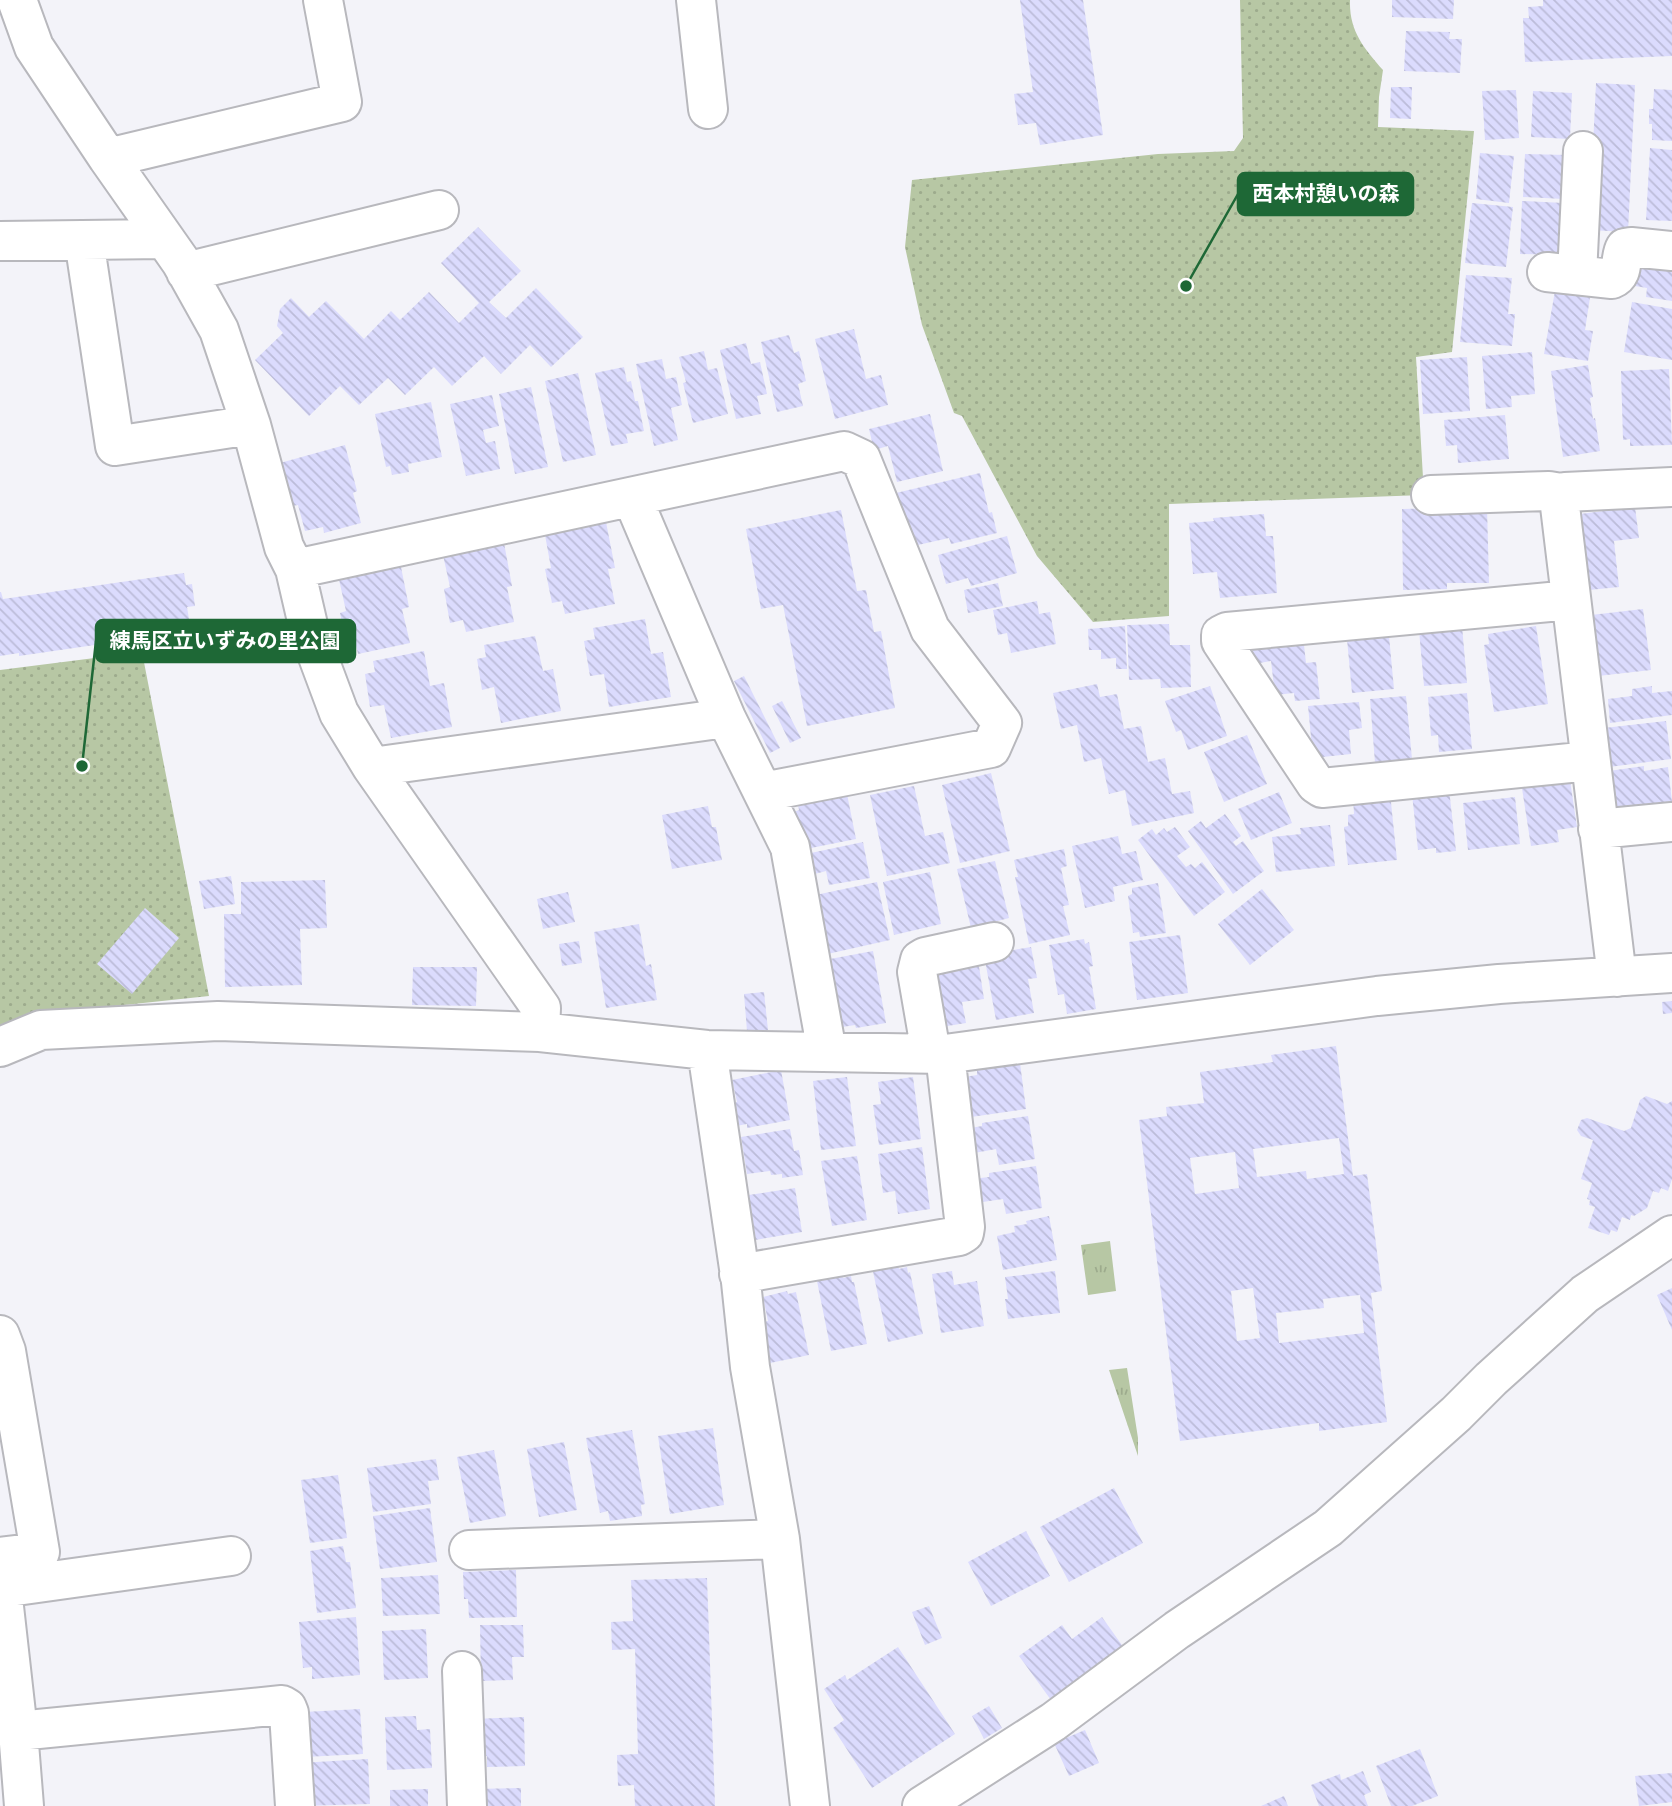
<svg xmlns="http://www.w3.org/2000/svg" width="1672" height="1806" font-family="'Space Grotesk','Noto Sans JP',sans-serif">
<defs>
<pattern id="grass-tufts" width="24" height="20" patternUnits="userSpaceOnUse" patternTransform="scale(1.75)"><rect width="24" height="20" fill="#b7c7a4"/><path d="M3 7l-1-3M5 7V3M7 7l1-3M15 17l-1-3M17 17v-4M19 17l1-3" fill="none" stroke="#9dab8d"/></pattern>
<pattern id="park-dots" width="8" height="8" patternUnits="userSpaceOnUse" patternTransform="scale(1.75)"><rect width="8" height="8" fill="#b7c7a4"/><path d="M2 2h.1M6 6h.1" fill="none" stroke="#9dab8d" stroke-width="1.8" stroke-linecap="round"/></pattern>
<pattern id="building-back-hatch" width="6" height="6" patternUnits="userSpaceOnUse" patternTransform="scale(1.75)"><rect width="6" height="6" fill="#dbdbfd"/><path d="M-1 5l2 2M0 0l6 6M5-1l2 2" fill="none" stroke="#bcbcd9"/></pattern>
</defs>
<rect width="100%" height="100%" fill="#f3f3f9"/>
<path fill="url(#grass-tufts)" d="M1110,1241l6,50 -28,4 -7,-50z
M1127,1368l11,70v18l-29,-86z"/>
<path fill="url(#park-dots)" d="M1240,0h110c-1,31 14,48 33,70l-4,27 -1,30 96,4 -22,221 -36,5 8,138 -255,9v112l-76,6 -56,-66 -75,-140 -8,-3 -32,-88 -17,-78 7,-67 246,-26 76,-3 9,-13z
M142,652l67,344 -179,19 -30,16v-361z"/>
<path fill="url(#building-back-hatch)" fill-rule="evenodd" d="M1020,0h63l20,135 -63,10 -4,-22 -18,2 -4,-31 19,-2z
M1392,0h62l-1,19 -61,-2z
M1543,0h129v56l-147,6 -2,-44h6l-1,-11 15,-1z
M1406,31l44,1 -1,7h13l-2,34 -56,-2z
M1596,83l39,2 -7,147 -39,-2z
M1391,87h21l-1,32 -21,-1z
M1654,89l18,1v51l-20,-1v-16h-3v-15h4z
M1516,90l3,48 -34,2 -3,-49z
M1533,91l39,2 -2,46 -39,-2z
M1650,148l22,2v71l-26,-1z
M1480,153l34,3 -5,47 -33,-4z
M1525,154l42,1 -3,44 -41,-2z
M1522,201l42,2 -2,52 -42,-1z
M1472,203l41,4 -7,60 -41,-4z
M478,227l43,44 -32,31 17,16 30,-30 47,49 -32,30 -21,-22 -29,29 -17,-18 -32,30 -18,-19 -29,28 -17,-17 -29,27 -19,-19 -31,30 -54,-56 28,-27 -6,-7 3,-17 11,-11 18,19 17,-16 38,38 27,-28 9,9 29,-28 30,31 20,-20 -38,-40z
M1634,253l38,9v39l-26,-4 1,-9 -18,-3z
M1466,275l46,3 -4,36h7l-3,32 -52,-4z
M1556,285l35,6 -6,39 8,1 -5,30 -44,-7z
M1632,302l40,7v51l-48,-8z
M854,329l12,50 15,-4 7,30 -53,14 -20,-80z
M789,335l5,18 5,-2 7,30 -8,3 5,22 -26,6 -16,-70z
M746,343l5,21 9,-2 7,32 -10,2 4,18 -25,5 -16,-69z
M704,351l4,19 9,-2 11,46 -35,9 -10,-40 3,-1 -7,-25z
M1532,352l3,42 -24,2 1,11 -26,2 -4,-53z
M1467,357l3,54 -47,3 -3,-54z
M662,359l4,20 10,-2 6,28 -11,3 7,32 -24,6 -18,-82z
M1588,365l5,32 -3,1 3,21 2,-1 5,33 -37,6 -12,-86z
M624,367l3,15 4,-1 4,20h3l6,30 -18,3 2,9 -17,3 -16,-73z
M1669,369l3,76 -42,1v-7l-7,1 -2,-69z
M578,373l18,82 -33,7 -18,-81z
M531,387l17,80 -33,7 -16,-80z
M492,395l7,31 -16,4 3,13 9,-2 5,28 -34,7 -16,-72z
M431,402l11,55 -34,7 1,8 -17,3 -2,-9 -4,1 -11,-53z
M930,414l13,57 -46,11 -9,-36 -14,4 -5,-21z
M1505,415l4,44 -51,4 -1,-18 -11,1 -2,-26z
M345,445l12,46 -4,2 8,30 -37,10 -1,-6 -18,4 -7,-26 -6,1 -12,-43z
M980,473l9,40 3,-1 5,21 -46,11 -2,-6 -40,9 -13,-54z
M1487,507l2,76h-42v6l-44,1 -1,-81z
M1635,507l4,31 -25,3 5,46 -30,3 -9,-76z
M841,510l16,81 9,-1 8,42 7,-1 14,77 -88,18 -24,-121 -22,4 -15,-80z
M1264,514l2,22h7l4,57 -57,5 -3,-26 -24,2 -4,-51 25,-2 -1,-3z
M606,522l9,46 -7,1 7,35 -50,10 -3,-13 -10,2 -7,-34 6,-1 -6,-33z
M1007,536l10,37 -46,13 -3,-8 -22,6 -8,-29z
M504,543l8,43 -5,1 7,35 -48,10 -3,-12 -13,3 -6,-34 6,-2 -7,-32z
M400,562l9,45 -7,2 8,34 -52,11 -3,-13 -9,1 -6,-29 6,-2 -8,-36z
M184,573l2,12 6,-1 3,22 -8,1 4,24 -172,25v-3l-19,3v-64h1l2,7z
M998,583l5,23 -35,7 -4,-23z
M1037,601l2,13 11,-2 6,32 -45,9 -4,-20 -9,2 -5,-25z
M1643,609l8,61 -53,6 -7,-61z
M645,619l6,35 12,-2 8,45 -62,10 -5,-33 -14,2 -6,-35 11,-2 -2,-11z
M1169,624l1,21h20l1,42 -30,1 -1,-9 -31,1 -2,-55z
M1125,626l2,43h-11v-11l-15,1v-9h-12l-1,-21z
M1462,626l5,57 -43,3 -5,-56z
M1536,626l12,78 -54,8 -10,-67 5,-1 -1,-10z
M535,636l8,35 10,-2 8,42 -60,12 -7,-36 -12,3 -5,-31 9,-2 -2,-12z
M1389,636l5,53 -42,4 -5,-54z
M1289,637l1,10 14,-2 2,18 10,-1 4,37 -25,2 -1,-8 -19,2 -4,-34 -17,3 -2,-22z
M424,651l6,35 14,-3 8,44 -61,11 -7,-33 -14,2 -5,-33 10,-2 -2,-11z
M744,676l36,72 -10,5 -36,-72z
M1097,684l3,13 17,-3 7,35 17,-3 7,36 17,-4 7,36 18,-3 4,22 -62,13 -7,-36 -16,4 -8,-36 -17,4 -7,-37 -16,4 -8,-36z
M1210,686l17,50 -39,14 -7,-20 -5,2 -11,-31z
M1652,686v7l20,-2v24l-62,8 -2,-24 24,-3v-7z
M1467,693l5,56 -33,3 -1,-17 -7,1 -3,-39z
M1406,696l6,63 -37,4 -5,-64z
M782,701l19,37 -11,5 -18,-37z
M1359,702l3,26 -13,2 2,24 -38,4 -5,-52z
M1666,721l5,38 -62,8 -5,-39z
M1247,735l20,49 -43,18 -20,-50z
M1644,766v5l24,-4 4,35 -57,9 -6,-40z
M991,773l19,78 -50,12 -18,-78z
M1569,774l8,53 -20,3 2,12 -28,4 -10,-64z
M914,786l11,50 18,-4 7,31 -63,13 -17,-81z
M846,789l10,50 -50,10 -4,-22 -5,1 -3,-16 5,-2 -2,-11z
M1449,789l7,62 -20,2v-5l-18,2 -6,-56z
M1279,792l13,31 -41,17 -13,-31z
M1390,793l7,67 -49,5 -4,-38 4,-1v-11l6,-1 -1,-16z
M1515,797l5,47 -52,6 -5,-47z
M708,806l4,21h4l6,33 -50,9 -10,-54z
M1225,814l16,22 -8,6 3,4 7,-5 21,30 -31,23 -45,-63 13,-10 5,7z
M1330,825l5,41 -59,6 -4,-35 29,-3 -1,-6z
M1175,827l15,20 -13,9 9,11 5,-3 4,4 7,-6 23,30 -31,24 -56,-76 14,-11 4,6 8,-7 3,4z
M1118,836l4,18 14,-3 7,29 -30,7 2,14 -30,7 -13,-62z
M863,842l7,36 -41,7 -3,-14 -15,4 -5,-21z
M1064,849l3,17 -6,2 8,37 -6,1 7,29 -41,9 -14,-67h3l-4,-17z
M995,861l14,57 -38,10 -14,-59z
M930,872l11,52 -47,11 -11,-53z
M231,876l4,28 -31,5 -5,-28z
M325,880l2,48 -27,1 2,56 -77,2 -1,-73h17v-32z
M877,882l13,58 -67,15 -12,-59z
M1158,883l8,50 -26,4 -1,-5 -6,1 -5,-37 4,-2v-6z
M1262,889l32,41 -44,35 -32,-41z
M568,892l7,30 -32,7 -6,-30z
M145,908l34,30 -47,56 -35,-30z
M639,924l7,42 5,-2 6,36 -51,8 -12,-76z
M1180,935l8,58 -51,7 -8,-58z
M1084,939l1,5 4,-2 4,24 -4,1 7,42 -29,5 -3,-20 -6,1 -9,-50z
M579,941l3,22 -20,3 -3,-22z
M1031,947l6,31 -9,1 6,34 -38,7 -12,-65z
M873,951l13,72 -30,5 -1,-3 -19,3 1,-29 -7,-40z
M978,960l6,39 -22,3 4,21 -31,5v-60z
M413,967h64l-1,39 -64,-1z
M764,992l4,38 -21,1 -3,-37z
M1672,1001v12l-9,1 -1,-12z
M1336,1046l17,130 14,-2 15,117 -11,2 16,129 -68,9v-8l-139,18 -41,-321 28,-4 -1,-9 38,-4 -4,-31 73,-10 -2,-7zM1339,1138l5,36 -37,5 -1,-8 -49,6 -4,-28zM1235,1152l4,36 -44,6 -5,-36zM1253,1288l7,50 -23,3 -6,-50zM1360,1295l4,38 -85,10 -3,-30 48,-5 -1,-9z
M1020,1063l6,46 -62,9 -6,-40 19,-3v-5z
M781,1070l9,50 -43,8v-4l-11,2 -4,-23 5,-1 -5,-22z
M847,1077l9,69 -35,4 -8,-69z
M913,1077l8,62 -42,6 -6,-40 8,-1 -3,-22z
M1646,1096l21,8 5,-3v78l-4,12 -7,-3 -2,5 -6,-2 -6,17 -13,8 -3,-1 -1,5 -8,-3 -5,15 -6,-2 -2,5 -21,-7 7,-21 -6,-2 1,-5 -3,-1 5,-16 -11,-4 12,-39 -12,-4 -4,-6 4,-10 6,-2 37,13 7,-3 9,-28z
M1028,1116l7,43 -36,6 -3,-16 -27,5 -4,-25 17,-3v-3z
M790,1129l4,22 5,-1 4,25 -21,3v-4l-11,1 -1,-4 -23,3 -6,-37z
M922,1147l8,62 -32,5 -3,-23 -12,2 -5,-39z
M857,1156l10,64 -35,6 -11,-65z
M1036,1166l6,42 -36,6 -3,-15 -27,4 -4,-24 17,-2v-4z
M795,1188l7,44 -53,9 -7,-45z
M1049,1216l8,44 -54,10 -6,-34 18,-4 -1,-6 13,-2 -1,-3z
M897,1262l2,7 8,-2 1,6 2,-1 13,62 -35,8 -16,-75z
M841,1271l2,7 8,-2 1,6h2l13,62 -36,7 -15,-75z
M952,1271l2,14 23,-4 7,45 -43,7 -9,-59z
M1055,1271l5,42 -52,6 -3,-20h3l-3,-22z
M1672,1288v42l-15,-35z
M787,1291l1,3 8,-2 13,63 -39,8 -8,-41 6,-1 -5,-24z
M713,1428l11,77 -54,9 -12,-78z
M632,1430l13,74 -4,1 1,11 -32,5 -2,-10 -8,2 -14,-75z
M564,1442l13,68 -38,7 -12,-68z
M494,1450l12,66 -36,7 -13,-66z
M436,1459l3,21 -11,1 3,23 -58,8 -6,-44z
M338,1475l9,63 -37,5 -9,-63z
M1114,1488l29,55 -74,39 -29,-55z
M430,1508l7,54 -57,7 -7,-53z
M1026,1531l24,45 -59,30 -23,-44z
M343,1546l3,16h4l6,46 -39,5 -7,-62z
M516,1570l1,47 -48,1 -1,-19h-4l-1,-27z
M438,1575l2,39 -57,2 -2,-38z
M707,1578l8,228h-80l-1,-21 -16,1 -1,-31 21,-1 -3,-105 -23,1 -1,-28 22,-1 -2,-41z
M929,1606l13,32 -17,7 -13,-33z
M356,1617l4,58 -48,4v-12l-9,1 -4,-46z
M1102,1617l22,31 -73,52 -32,-44 43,-31 10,14z
M480,1625h43l1,32h-12l1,23 -32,1z
M426,1629l2,49 -44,2 -2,-49z
M898,1647l57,87 -83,54 -39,-60 11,-8 -20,-31 21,-14 2,5z
M989,1706l13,22 -18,11 -12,-23z
M360,1709l3,45 -58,3 -1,-45z
M416,1716l1,14 13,-1 2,39 -45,2 -2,-53z
M524,1717l1,49 -38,1v-11l-12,1 -1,-38z
M1085,1730l14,33 -30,13 -15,-33z
M1420,1749l18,47 -26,10h-21l-15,-40z
M368,1759l2,45 -69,2 -2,-43z
M1363,1771l8,21 -7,3 4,11h-49l-8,-21 29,-11 1,6z
M1672,1773v29l-33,4 -4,-30z
M521,1788v18h-47v-17z
M428,1789v17h-38v-16z
M1284,1796l4,10h-27z"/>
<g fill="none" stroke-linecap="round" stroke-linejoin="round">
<g stroke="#b8b8bd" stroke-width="42">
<path id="minor" d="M17,0l17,47 74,111 73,104 38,68 32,95 33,122 11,22 16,69 28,75 33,54 169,241 -1,24
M696,0l12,109
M108,158l234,-56 -19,-102
M84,240l31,206 136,-21
M0,241l164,-2
M186,272l253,-62
M1547,272l65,7c13,-5 7,-21 13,-31l6,-1 41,4
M1577,275l6,-124
M1431,495l118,-4 12,2
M632,497l94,221 64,129 37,205
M295,569l549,-118 17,8 69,170 72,94 -11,25 -228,44
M1571,600l-344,32 -6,3v6l95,143 6,4 268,-27
M372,767l354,-49
M1598,829l74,-7
M1617,977l-58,-479 2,-5 4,-1 107,-5
M0,1047l41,-17 177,-9 322,11 167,18 238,4 432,-58 122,-12 173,-11
M707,1050l34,232 9,85 30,172 30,267
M931,1053l-14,-81 3,-12 5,-3 69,-15
M739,1274l220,-38 5,-3 1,-6 -20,-173
M0,1335l6,16 34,201 -40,5
M469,1550l311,-11
M0,1571l18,160 6,75
M2,1588l229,-32
M462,1671l5,135
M18,1731l264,-26 5,3 2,5 6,93
M922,1806l131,-84 124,-92 151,-102 128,-114 35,-35 94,-85 87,-59"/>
</g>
<use href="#minor" stroke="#fff" stroke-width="38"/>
</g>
<path fill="none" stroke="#1e6836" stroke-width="2.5" d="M1186 286L1238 194M82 766L96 641"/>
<g fill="#1e6836" stroke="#fff" stroke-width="2.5">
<circle cx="1186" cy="286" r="7"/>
<circle cx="82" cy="766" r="7"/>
</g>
<g fill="#1e6836" stroke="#1e6836" stroke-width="2.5">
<rect x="1238" y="173" width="175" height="42" rx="7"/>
<rect x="96" y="620" width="259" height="42" rx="7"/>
</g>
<g font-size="21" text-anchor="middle" font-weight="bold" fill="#fff">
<text x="1326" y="201">西本村憩いの森</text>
<text x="225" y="648">練馬区立いずみの里公園</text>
</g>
</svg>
